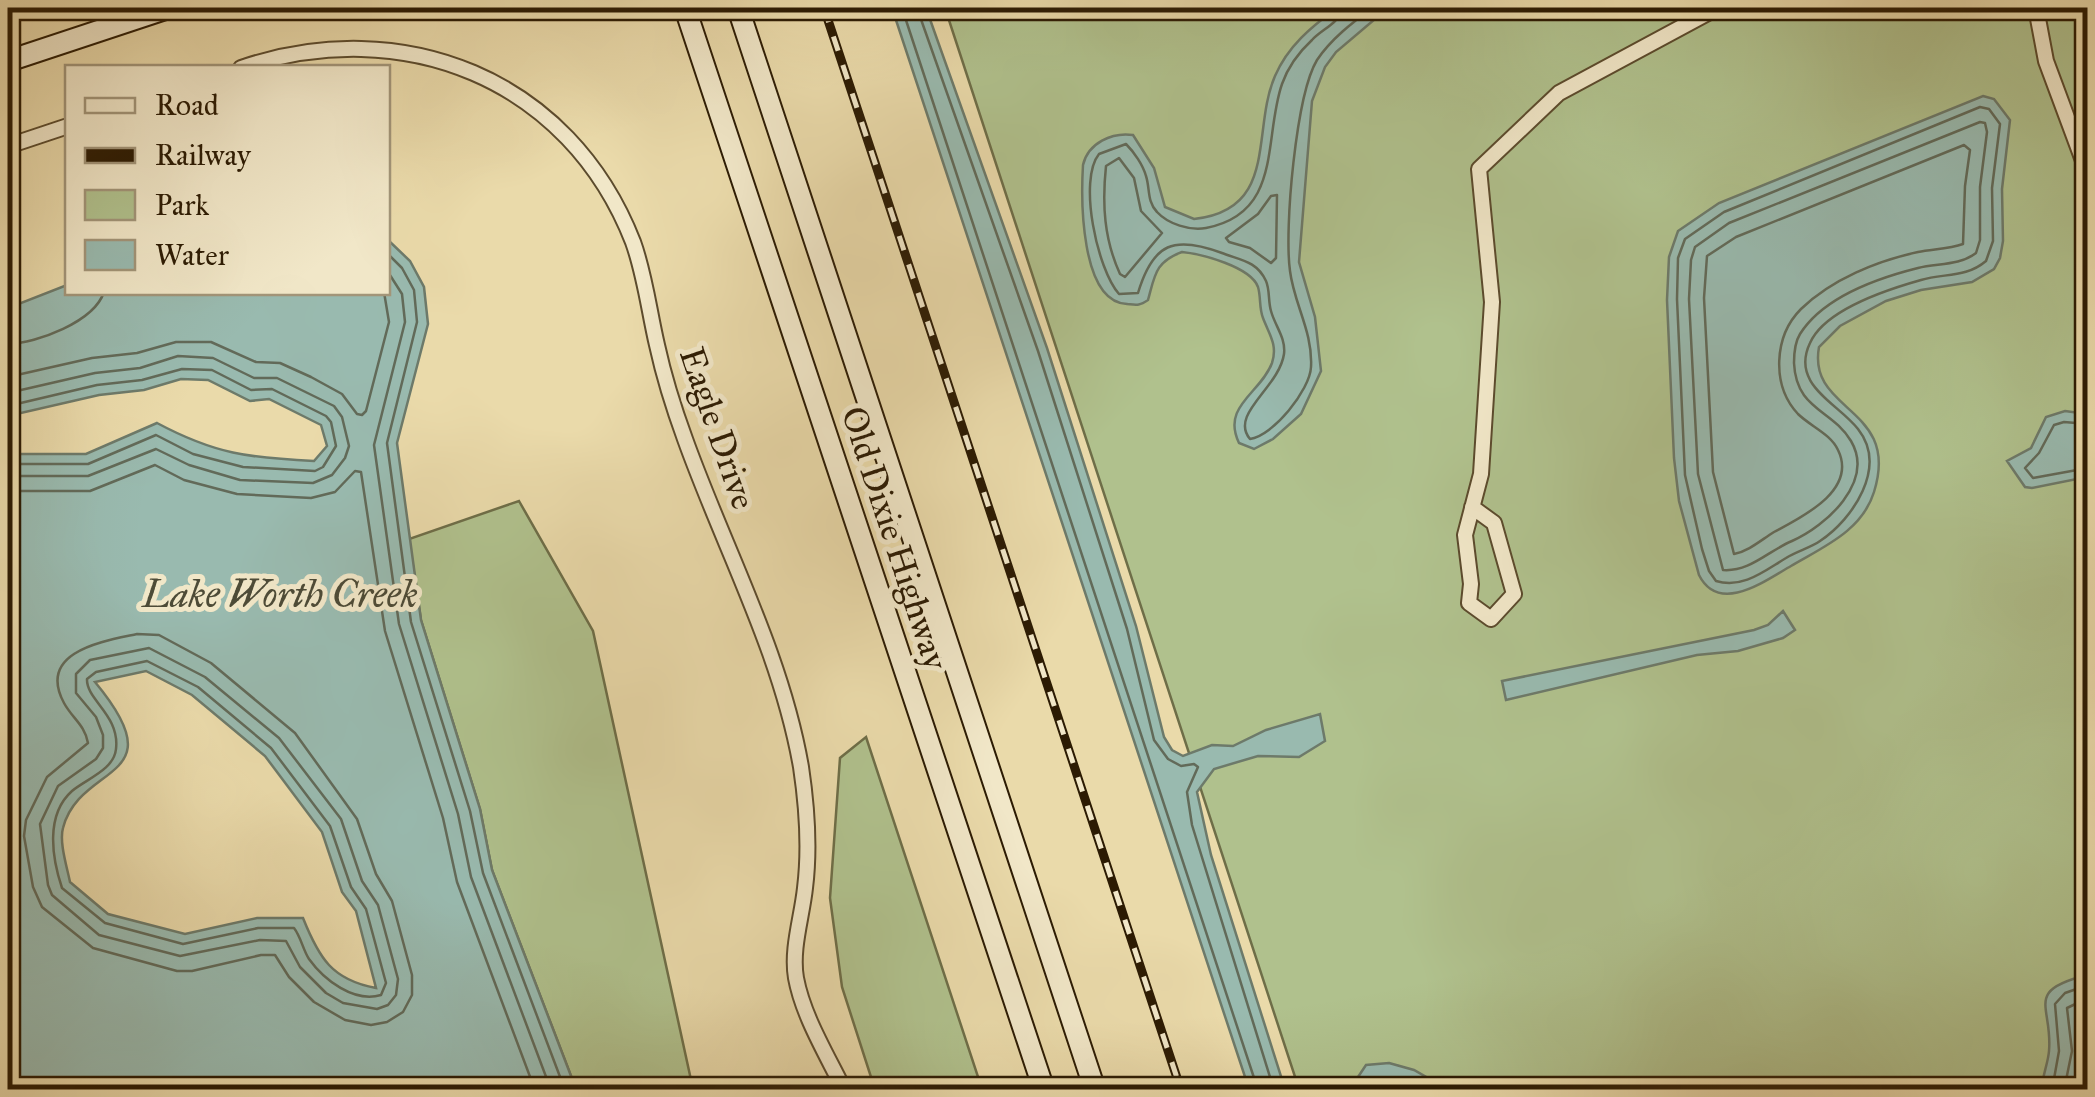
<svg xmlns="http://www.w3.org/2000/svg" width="2095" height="1097" font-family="'IM FELL Great Primer',serif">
<rect width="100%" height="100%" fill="#eadaaa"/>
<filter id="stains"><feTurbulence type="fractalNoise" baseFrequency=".002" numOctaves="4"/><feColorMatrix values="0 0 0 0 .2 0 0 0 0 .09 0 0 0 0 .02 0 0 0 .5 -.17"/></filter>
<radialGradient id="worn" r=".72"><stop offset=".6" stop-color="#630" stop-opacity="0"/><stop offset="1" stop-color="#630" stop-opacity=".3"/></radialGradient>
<path fill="#b0c18d" stroke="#6e6e48" stroke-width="2.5" d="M945,8h1142v1081h-788z
M519,501l74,130 100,458h-117l-84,-219 -12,-61 -59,-189 -12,-81z
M866,737l116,352h-115l4,-12 -29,-90 -12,-89 10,-140z"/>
<path fill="#99baaf" stroke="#6d7a6a" stroke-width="2.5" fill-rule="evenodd" d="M892,8h34l121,340 89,278 28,111 8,13 11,6 29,-11 21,1 33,-16 54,-16 5,27 -26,16 -41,-1 -44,13 -17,23 14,63 74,234h-36z
M1337,8h51l-52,44 -11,15 -13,34 -13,161 16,55 6,54 -20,43 -28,25 -19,10 -15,-6c-18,-37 22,-50 33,-80 6,-18 -3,-29 -9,-45 -4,-10 -2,-21 -5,-31 -7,-20 -56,-33 -76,-35 -27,10 -27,23 -34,48 -9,6 -11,5 -21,4 -47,-2 -46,-106 -44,-139 5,-22 29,-33 50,-30l21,33 11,39 29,12c85,-9 57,-88 81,-143 13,-30 36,-49 62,-68z
M1983,96l11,3 16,21 -8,69 1,52 -3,17 -6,11 -22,13 -51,8 -35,11 -46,25 -21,21c-12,66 82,59 55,145 -12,39 -51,55 -83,74 -26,15 -72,49 -92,9l-20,-74 -5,-43 -7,-158 2,-43 9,-26 41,-28z
M388,240l22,21 14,26 4,37 -31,119 24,177 59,189 12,61 84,219h-568v-635h78l71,-31c58,31 92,35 157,38l13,-15 -6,-21 -52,-26 -19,2 -42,-21 -27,-1 -37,11 -45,5 -91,21v-108l59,-23 1,7h320zM146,671l46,24 73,61 57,76 20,60 14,19 20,77c-44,-8 -57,-30 -73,-70h-46l-72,16 -77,-20 -38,-32c-3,-15 -11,-40 -7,-54 17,-66 115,-46 32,-146z
M2065,411l22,3v63l-55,11 -7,-1 -18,-26 24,-13 15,-31z
M1783,611l12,19 -12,8 -45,13 -41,4 -191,45 -4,-19 252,-51 14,-5z
M2087,975v114h-45c0,-13 6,-25 7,-38 4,-45 -26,-60 38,-76z
M1389,1063l25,7 33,19h-97l16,-24z"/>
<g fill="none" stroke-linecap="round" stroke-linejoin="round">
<path stroke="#626a59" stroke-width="2.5" d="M902,8l356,1082
M917,8l121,343 89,278 27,111 14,19 13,7 13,-2 4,3 -11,25 5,33 82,265
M1342,8c-2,15 -20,21 -30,32 -13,12 -24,27 -30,44 -19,55 1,129 -76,144 -16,3 -38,-4 -49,-16 -10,-10 -7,-24 -11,-36 -3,-11 -12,-24 -20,-32l-27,10c-21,26 -2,115 20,140l19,-1c15,-50 36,-58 84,-40 18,7 35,8 44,28 4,9 2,20 5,30 4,15 15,27 13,43 -5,34 -55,60 -34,85 23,-3 60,-49 61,-72 2,-35 -17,-63 -21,-96 -6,-42 6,-176 27,-211 14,-21 35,-37 55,-52
M1980,107l9,2 11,15 -8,64 1,53 -7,20c-20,17 -42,12 -65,19 -32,9 -96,29 -111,63 -20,42 28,60 48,86 30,38 -5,90 -38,112 -10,7 -23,10 -34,17 -22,13 -43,31 -70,23l-7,-10 -7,-22 -17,-74 -8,-176 1,-41 7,-19 39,-27z
M1980,122l5,1 2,9 -7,55v53l-4,13c-17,13 -38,10 -58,15 -40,10 -94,28 -118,66 -5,8 -6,20 -6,29 2,47 38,46 57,78 24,41 -25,85 -59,100 -24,10 -42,31 -69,29l-25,-96 -9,-175 2,-39 4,-13 34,-24z
M1964,145l6,5 -5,36 -2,58c-14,5 -30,5 -45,8 -41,9 -86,27 -117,57 -27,27 -30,76 -3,105 12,12 33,20 40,36 20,41 -38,68 -64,82 -13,8 -25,19 -40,22l-21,-82 -9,-174 3,-42 29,-19z
M1119,158l15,20 7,33 21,22 -37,44 -5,-3c-16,-35 -18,-70 -14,-108z
M1277,195l-1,63 -5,5 -21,-15 -21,-6 -3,-4 32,-24 13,-18z
M388,254l14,14 12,22 3,32 -30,121 24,179 59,189 13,62 82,217
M388,272l14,22 3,28 -31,123 25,179 59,190 13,63 80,213
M8,344c29,-1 86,-22 96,-52
M8,377l84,-19 45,-5 39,-11h35l45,20 24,1 31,14 31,17 15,20 5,1 4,-4 23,-89 -5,-30
M8,393l87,-20 45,-5 38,-12 35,2 41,20h23l57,28 8,11 7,29 -4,12 -13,17 -19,8 -73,-3 -51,-15 -33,-16 -68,27h-80
M8,406l89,-21 45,-5 40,-11 30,1 39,20 21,-1 54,27 5,6 5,24 -13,21 -8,4 -72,-4 -50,-13 -37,-19 -68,29h-80
M2088,424l-24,-2 -10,3 -15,28 -14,15 8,10 55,-10
M8,491h82l65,-26 29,15 53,14 74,4 24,-6 20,-21 6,1 24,159 58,187 14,64 78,208
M137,634l22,1 52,28 84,70 62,86 19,55 16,27 20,74v20l-9,17 -16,10 -16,3 -26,-5 -31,-18 -25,-25 -14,-22h-14l-69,16h-15l-84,-23 -51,-41 -9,-20 -9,-51 2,-16 21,-43 41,-34c-3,-18 -16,-25 -24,-40 -28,-52 41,-62 73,-69z
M149,648l56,29 74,61 62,81 21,62 16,24 20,74 -2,16 -8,10 -11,4 -34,-6 -17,-10 -26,-26 -14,-26 -26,-1 -80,16 -81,-21 -47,-40 -4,-10 -8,-61 18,-38 38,-27 7,-11v-13l-7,-18 -20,-24v-19l14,-14z
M147,661l51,26 73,61 59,78 21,61 15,22 20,74 -5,12c-27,8 -57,-15 -72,-36 -6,-9 -8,-22 -15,-31h-36l-75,16 -78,-21 -43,-35c-10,-30 -17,-73 10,-97 14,-12 42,-21 44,-42 4,-34 -30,-49 -29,-70l9,-7z
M2052,1090l7,-39 -4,-47 10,-11 23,-8
M2064,1090l8,-39 -5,-43 21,-10"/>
<g stroke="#5c4b2d" stroke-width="18">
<path id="street" d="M2036,8l10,53 42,113
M241,68c161,-55 328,10 392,174 12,33 16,69 24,103 7,32 17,64 28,94 39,109 96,213 116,328 6,40 9,81 4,121 -3,29 -14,61 -9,90 7,38 31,77 48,112
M8,146l60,-20
M1472,507l22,16 20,71 -23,25 -22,-16 2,-19 -6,-49 16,-61 11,-172 -13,-133 80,-76 158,-85"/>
</g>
<g stroke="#2c1b03" stroke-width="24">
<path id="secondary" d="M685,8l359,1082
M738,8l357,1082
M8,61l160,-53"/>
</g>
<use href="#street" stroke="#f1e7c8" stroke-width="14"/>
<use href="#secondary" stroke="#f1e7c8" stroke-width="20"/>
<g stroke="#2c1b03" stroke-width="9">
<path id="rail" d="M824,8l357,1082"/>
</g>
<use href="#rail" stroke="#f1e7c8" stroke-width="5" stroke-dasharray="15" stroke-linecap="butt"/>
</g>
<g text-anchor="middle" stroke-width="10" stroke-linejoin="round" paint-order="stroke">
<g font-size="35" fill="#2c1b03" stroke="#f1e7c8">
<text transform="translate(718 428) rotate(71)" y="12">Eagle Drive</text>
<text transform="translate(895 538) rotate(72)" y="12">Old Dixie Highway</text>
</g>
<g font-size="38" font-style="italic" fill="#4d4b37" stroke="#f1e7c8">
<text x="280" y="607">Lake Worth Creek</text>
</g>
</g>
<rect width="2095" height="1097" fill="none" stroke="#eadaaa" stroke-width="40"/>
<rect x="10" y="10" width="2075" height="1077" fill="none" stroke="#2c1b03" stroke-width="5"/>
<rect x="20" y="20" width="2055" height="1057" fill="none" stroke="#2c1b03" stroke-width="2.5"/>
<rect x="65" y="65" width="325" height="230" fill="#f1e7c8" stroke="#a29579" stroke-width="2.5"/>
<rect x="85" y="98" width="50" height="15" fill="#f1e7c8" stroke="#a29579" stroke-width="2.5"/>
<text x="155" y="115" font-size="30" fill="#2c1b03">Road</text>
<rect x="85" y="148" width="50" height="15" fill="#2c1b03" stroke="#a29579" stroke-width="2.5"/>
<text x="155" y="165" font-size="30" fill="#2c1b03">Railway</text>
<rect x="85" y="190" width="50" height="30" fill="#b0c18d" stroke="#a29579" stroke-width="2.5"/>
<text x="155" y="215" font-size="30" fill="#2c1b03">Park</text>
<rect x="85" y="240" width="50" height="30" fill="#99baaf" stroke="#a29579" stroke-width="2.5"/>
<text x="155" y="265" font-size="30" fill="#2c1b03">Water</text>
<rect width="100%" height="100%" filter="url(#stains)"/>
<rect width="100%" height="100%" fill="url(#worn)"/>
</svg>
